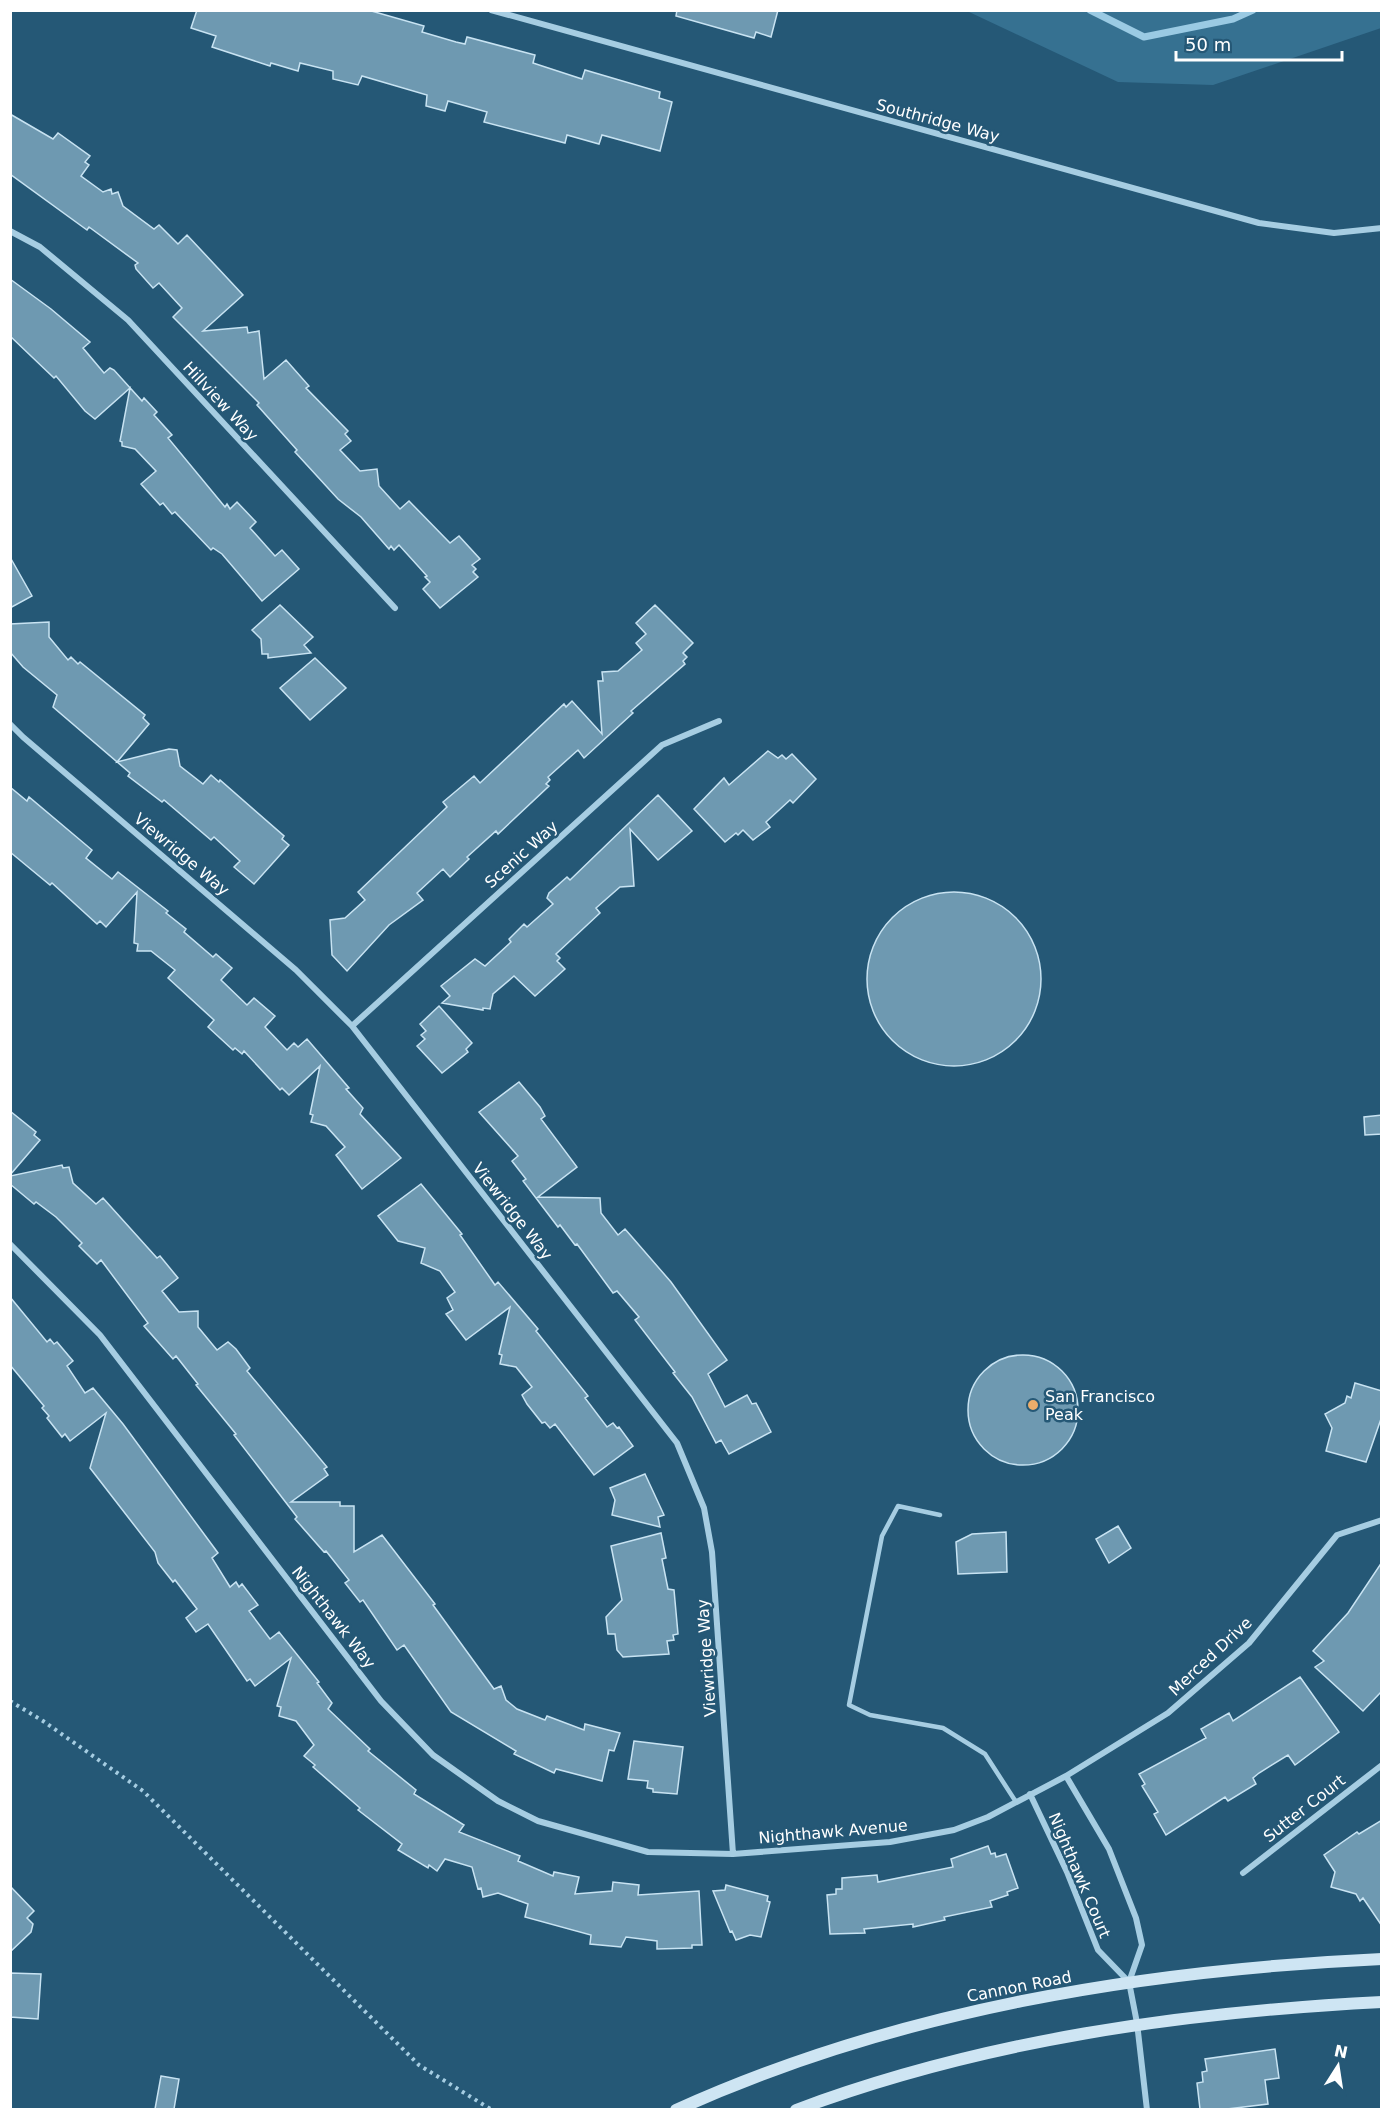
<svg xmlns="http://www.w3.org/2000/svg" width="1392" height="2120" font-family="'DejaVu Sans',sans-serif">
<rect width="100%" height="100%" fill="#255876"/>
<path fill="#367191" d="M1381,10v18l-168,57 -95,-3 -151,-71z"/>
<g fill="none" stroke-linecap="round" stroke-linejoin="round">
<path stroke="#9acae3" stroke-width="7" d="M1090,10l54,27 89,-18 20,-9"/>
</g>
<path fill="#6e99b1" stroke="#c8e3f2" stroke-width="1.5" d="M197,10h171l56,16 -2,6 34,10 9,2 2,-7 68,18 -2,8 49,16 3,-9 75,22 -1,6 13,4 -12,49 -58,-16 -3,9 -32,-9 -2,8 -81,-21 3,-10 -39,-11 -3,10 -19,-5 1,-11 -65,-19 -4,9 -25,-6v-8l-33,-8 -2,8 -27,-8 -1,3 -58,-19 4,-11 -25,-8z
M677,10h101l-7,27 -15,-5 -2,6 -78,-22z
M10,114l43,25 5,-6 32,23 -5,6 4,3 -8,11 22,16 8,-3 1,5 6,-2 5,14 31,23 5,-4 19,19 9,-9 56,60 -40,36 44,-4 1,6 11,-2 5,48 22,-19 23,26 -3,2 42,43 -3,3 6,7 -11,9 20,21 17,-2 2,17 21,23 9,-8 41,42 9,-7 21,23 -8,6 4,4 -3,3 5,5 -38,31 -17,-19 7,-7 -5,-5 2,-1 -28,-31 -5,5 -3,-4 -2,3 -28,-32 -23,-18 -43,-47 2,-2 -40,-45 2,-2 -86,-86 9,-9 -23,-25 -6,5 -17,-19 -1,-4 3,-2 -49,-36 -2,3 -77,-56z
M10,279l41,30 39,33 -7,6 21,25 6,-5 4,2 28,31 2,-3 13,14 -3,3 18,20 -4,3 57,69 2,-3 3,5 7,-7 19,20 -6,6 25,28 7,-6 17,19 -37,32 -40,-47 -9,-6 -2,2 -36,-38 -3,2 -9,-11 -3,2 -19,-21 15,-13 -21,-22 -13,-3v-4l-2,-1 10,-53 -35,31 -10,-8 -29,-35 -2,2 -44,-42z
M10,557l22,39 -22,12z
M280,605l33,32 -9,8 7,8 -43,5v-4h-6l-1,-15 -9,-9z
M655,605l38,38 -10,10 4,4 -4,4 2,3 -54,47 2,2 -49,45 -6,-8 -30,27 2,3 -4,4 3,2 -51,48 -2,-3 -29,26 2,2 -19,18 -7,-8 -26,24 6,7 -34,25 -42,46 -15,-16 -2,-35 15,-2 20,-18 -7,-8 89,-85 -4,-5 31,-26 6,7 84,-79 2,3 6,-6 30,33 -4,-53h5l-1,-9 16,-1 24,-21 -6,-7 10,-9 -10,-11z
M49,622v15l19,23 3,-3 7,7 2,-2 65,53 -2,3 6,6 -32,38 52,-13 8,1 3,16 23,18 8,-9 8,7 1,-2 64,56 -2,3 7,6 -35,39 -20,-17 6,-6 -26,-24 -3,3 -47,-40 -2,2 -34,-26 2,-3 -77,-66 4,-12 -34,-28 -13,-15v-28z
M315,658l31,30 -36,32 -30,-32z
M768,751l10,7 4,-3 4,4 6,-5 24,25 -23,24 -3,-3 -24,22 4,5 -17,13 -10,-10 -5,5 -2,-2 -11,9 -31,-33 30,-31 5,7z
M10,787l17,14 2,-4 63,53 -6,8 26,21 6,-7 50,39 -2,2 20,16 -2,3 29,25 3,-3 16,14 -11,12 26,25 7,-7 21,18 -10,11 22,23 7,-7 4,4 9,-8 42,49 -3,1 17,19 -3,6 41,44 -39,31 -26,-34 9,-8 -19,-21 -15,-4 2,-7 -3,-1 10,-48 -31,29 -7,-7 -2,2 -36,-39 -2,3 -7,-6 -2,2 -25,-23 6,-7 -46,-42 7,-8 -24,-19h-14l1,-7 -4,-1 3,-51 -31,35 -6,-6 -3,3 -45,-41 -2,2 -40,-33z
M658,795l34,36 -34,29 -28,-31 4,57 -14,1 -24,21 4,5 -44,41 4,4 -3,3 8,8 -30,27 -21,-20 -21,18 -3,15 -7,-1v2l-41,-7 8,-7 -9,-10 34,-27 10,7 26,-24 -2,-3 15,-15 3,3 26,-23 -6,-6 2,-5 18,-16 3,3z
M867 979a87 87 0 1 1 174 0a87 87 0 1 1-174 0Z
M439,1006l33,37 -6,6 2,3 -26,21 -25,-27 8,-7 -4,-4 5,-4 -6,-7z
M519,1082l21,25 5,9 -4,3 36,48 -39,30 62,1 1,15 17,22 7,-6 7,8 39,45 56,78 -19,14 17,33 22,-12 5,9 4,-1 15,29 -42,22 -8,-14 -5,3 -24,-46 -19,-24 2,-1 -40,-52 4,-3 -22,-26 -4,2 -36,-49 -2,1 -15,-20 -2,2 -35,-46 3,-2 -14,-18 6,-5 -39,-44z
M10,1111l26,21 -2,3 6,5 -30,35z
M1382,1115v19l-17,1 -1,-18z
M62,1165l1,3 6,-1 4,16 23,21 7,-6 54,60 3,-2 18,22 -16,13 17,21 19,-1v16l19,23 11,-8 8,7 14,19 -3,3 80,96 -3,2 4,6 -37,27h49v4h14v46l28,-17 53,69 -2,1 61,84 7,-3 5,14 11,9 28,11 2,-4 37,14 1,-6 35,9 -6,18 -5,-1 -7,31 -46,-12 -2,4 -40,-19 2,-3 -65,-39 -47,-67 -7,5 -34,-50 -3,2 -15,-19 4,-3 -23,-29 -2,1 -29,-33 2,-2 -63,-82 2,-1 -40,-49 2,-1 -22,-28 -3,3 -29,-33 4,-3 -47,-63 -4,4 -18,-18 3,-3 -26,-26 -20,-15 -2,2 -24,-20v-8z
M421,1184l41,50 -2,1 35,50 3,-3 40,47 -2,2 52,65 -3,2 22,29 6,-4 4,5 2,-1 14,19 -39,29 -39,-51 -5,4 -5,-6 -3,1 -15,-19 -5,-9 10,-8 -16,-20 -16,-3 2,-9 -3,-1 11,-47 -44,33 -20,-26 7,-4 -6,-12 8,-6 -15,-21 -19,-8 4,-15 -27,-7 -20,-25z
M10,1297l37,45 3,-3 4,5 3,-2 16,19 -6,5 18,27 8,-5 30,36 95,129 -6,5 18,29 6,-5 3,5 3,-3 16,21 -9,6 21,28 9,-7 40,50 -2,1 15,20 -4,6 42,40 -2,2 48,39 -2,4 50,31 -5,7 61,24 -2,5 35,15 1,-4 25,5 -4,17 37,-3 1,-9 26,3 -1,10 61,-4 3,54h-10v3l-35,1v-8l-31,-4 -5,10 -31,-3 1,-9 -66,-18 3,-13 -30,-11 -15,4 -2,-9 -3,1 -6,-22 -27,-8 -8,12 -8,-6 -1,3 -30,-18 4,-6 -44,-34 2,-2 -47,-41 2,-2 -11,-9 10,-11 -18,-24 -17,-5 2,-9 -4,-1 14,-48 -36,28 -5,-7 -3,2 -39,-57 -12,8 -10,-14 11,-9 -22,-29 -2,2 -15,-19 -3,-11 -65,-84 16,-55 -36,28 -5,-7 -3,3 -15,-19 2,-2 -7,-8 2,-2 -34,-41z
M968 1410a55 55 0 1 1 110 0a55 55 0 1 1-110 0Z
M1355,1383l27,8v25l-16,46 -40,-11 6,-23 -7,-14 20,-11 2,-7 4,2z
M645,1474l19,41 -6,2 2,10 -48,-12 3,-15 -5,-12z
M1118,1526l13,22 -22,15 -13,-24z
M1006,1532l1,40 -49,2 -2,-32 16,-8z
M661,1533l5,25 -4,1 6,30 6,1 4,44 -5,1 1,5 -7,1 2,13 -46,3 -6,-7 -2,-16h-7l-2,-17 16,-17 -11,-54z
M1382,1562v129l-19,20 -48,-44 9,-6 -11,-10 35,-38z
M1300,1677l39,55 -44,33 -7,-10 -29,18 -6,5 3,6 -28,17 -3,-4 -59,38 -12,-21 4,-2 -16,-26 3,-2 -6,-10 67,-36 -5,-9 28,-16 4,8z
M634,1741l49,6 -6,47 -24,-2v-3l-6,-1 1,-7 -20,-2z
M1382,1820v106l-19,-28 -3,3 -4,-7 -25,-7 4,-15 -11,-17 33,-23 2,2z
M988,1846l3,8 4,-1 1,4 10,-3 12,34 -11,4 1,3 -18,6 2,6 -48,10 1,3 -32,7v-3l-49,5 1,4 -35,1 -3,-39 9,-1v-5h6v-11l35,-3 1,7 75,-15 -2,-8z
M726,1885l42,11 -1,5 3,1 -9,35 -11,-2 -14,5 -4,-9 -2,1 -17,-41 12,-1z
M10,1886l24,25 -7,7 6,6 -2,8 -21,20z
M10,1973l31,1 -3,45 -28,-2z
M1275,2049l4,29 -14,2 3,24 -41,5h-27l-3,-26 6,-1 -1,-10 5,-1 -2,-12z
M161,2076l18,3 -5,30h-19z"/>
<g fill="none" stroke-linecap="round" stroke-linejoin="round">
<path stroke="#a6cde2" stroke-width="4" stroke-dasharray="3 4.5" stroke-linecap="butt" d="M10,1701l33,20 100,70 276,274 73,45"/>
<path stroke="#a6cde2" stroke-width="4.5" d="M940,1515l-42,-9 -16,30 -33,169 21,10 73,13 42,26 31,48"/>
<path stroke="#a6cde2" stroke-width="6" d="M491,10l768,213 75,10 48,-5
M10,231l30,16 88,73 267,288
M10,724l13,13 273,233 56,56 325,417 27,65 8,44 21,302
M352,1026l310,-281 57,-24
M10,1244l90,91 281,366 52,54 65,46 40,20 110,31 85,2 157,-12 64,-12 34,-13 78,-41 102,-63 81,-70 88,-108 45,-15
M1066,1776l43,73 27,69 6,27 -13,37
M1030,1794l37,78 31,78 31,32
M1243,1873l139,-108
M1129,1982l8,41 10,87"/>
<path stroke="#cee5f3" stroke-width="12" d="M676,2110c221,-100 465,-140 706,-151
M796,2110c187,-70 387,-98 586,-108"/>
</g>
<circle fill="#ebad6b" stroke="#255876" stroke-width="2" cx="1033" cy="1405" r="6"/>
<g text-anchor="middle" stroke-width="5" stroke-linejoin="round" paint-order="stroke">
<g font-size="16" fill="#fff" stroke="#255876">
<text transform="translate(938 120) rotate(15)" y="6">Southridge Way</text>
<text transform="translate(221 401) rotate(47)" y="6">Hillview Way</text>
<text transform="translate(182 854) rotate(40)" y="6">Viewridge Way</text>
<text transform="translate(521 854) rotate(-42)" y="6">Scenic Way</text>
<text transform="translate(513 1211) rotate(52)" y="6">Viewridge Way</text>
<text transform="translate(334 1617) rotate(52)" y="6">Nighthawk Way</text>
<text transform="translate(1210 1656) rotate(-43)" y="6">Merced Drive</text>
<text transform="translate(706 1658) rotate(-94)" y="6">Viewridge Way</text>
<text transform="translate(1304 1808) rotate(-38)" y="6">Sutter Court</text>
<text transform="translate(833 1831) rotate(-5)" y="6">Nighthawk Avenue</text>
<text transform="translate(1080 1875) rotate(67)" y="6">Nighthawk Court</text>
<text transform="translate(1019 1986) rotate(-11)" y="6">Cannon Road</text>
</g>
<g font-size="16" fill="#fff" stroke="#255876" text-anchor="start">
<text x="1045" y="1402">San Francisco<tspan x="1045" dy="18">Peak</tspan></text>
</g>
</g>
<rect width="1392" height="2120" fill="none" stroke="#ffffff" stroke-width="24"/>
<g transform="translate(1338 2066) rotate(12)" stroke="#255876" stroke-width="4.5" paint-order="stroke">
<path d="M0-4.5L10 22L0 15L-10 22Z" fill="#ffffff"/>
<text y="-9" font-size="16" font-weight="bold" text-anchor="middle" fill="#ffffff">N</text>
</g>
<path d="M1176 51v9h166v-9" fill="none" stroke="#ffffff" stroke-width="3"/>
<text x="1185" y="51" font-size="18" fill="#ffffff" stroke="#255876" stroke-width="4.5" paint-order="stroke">50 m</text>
</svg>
